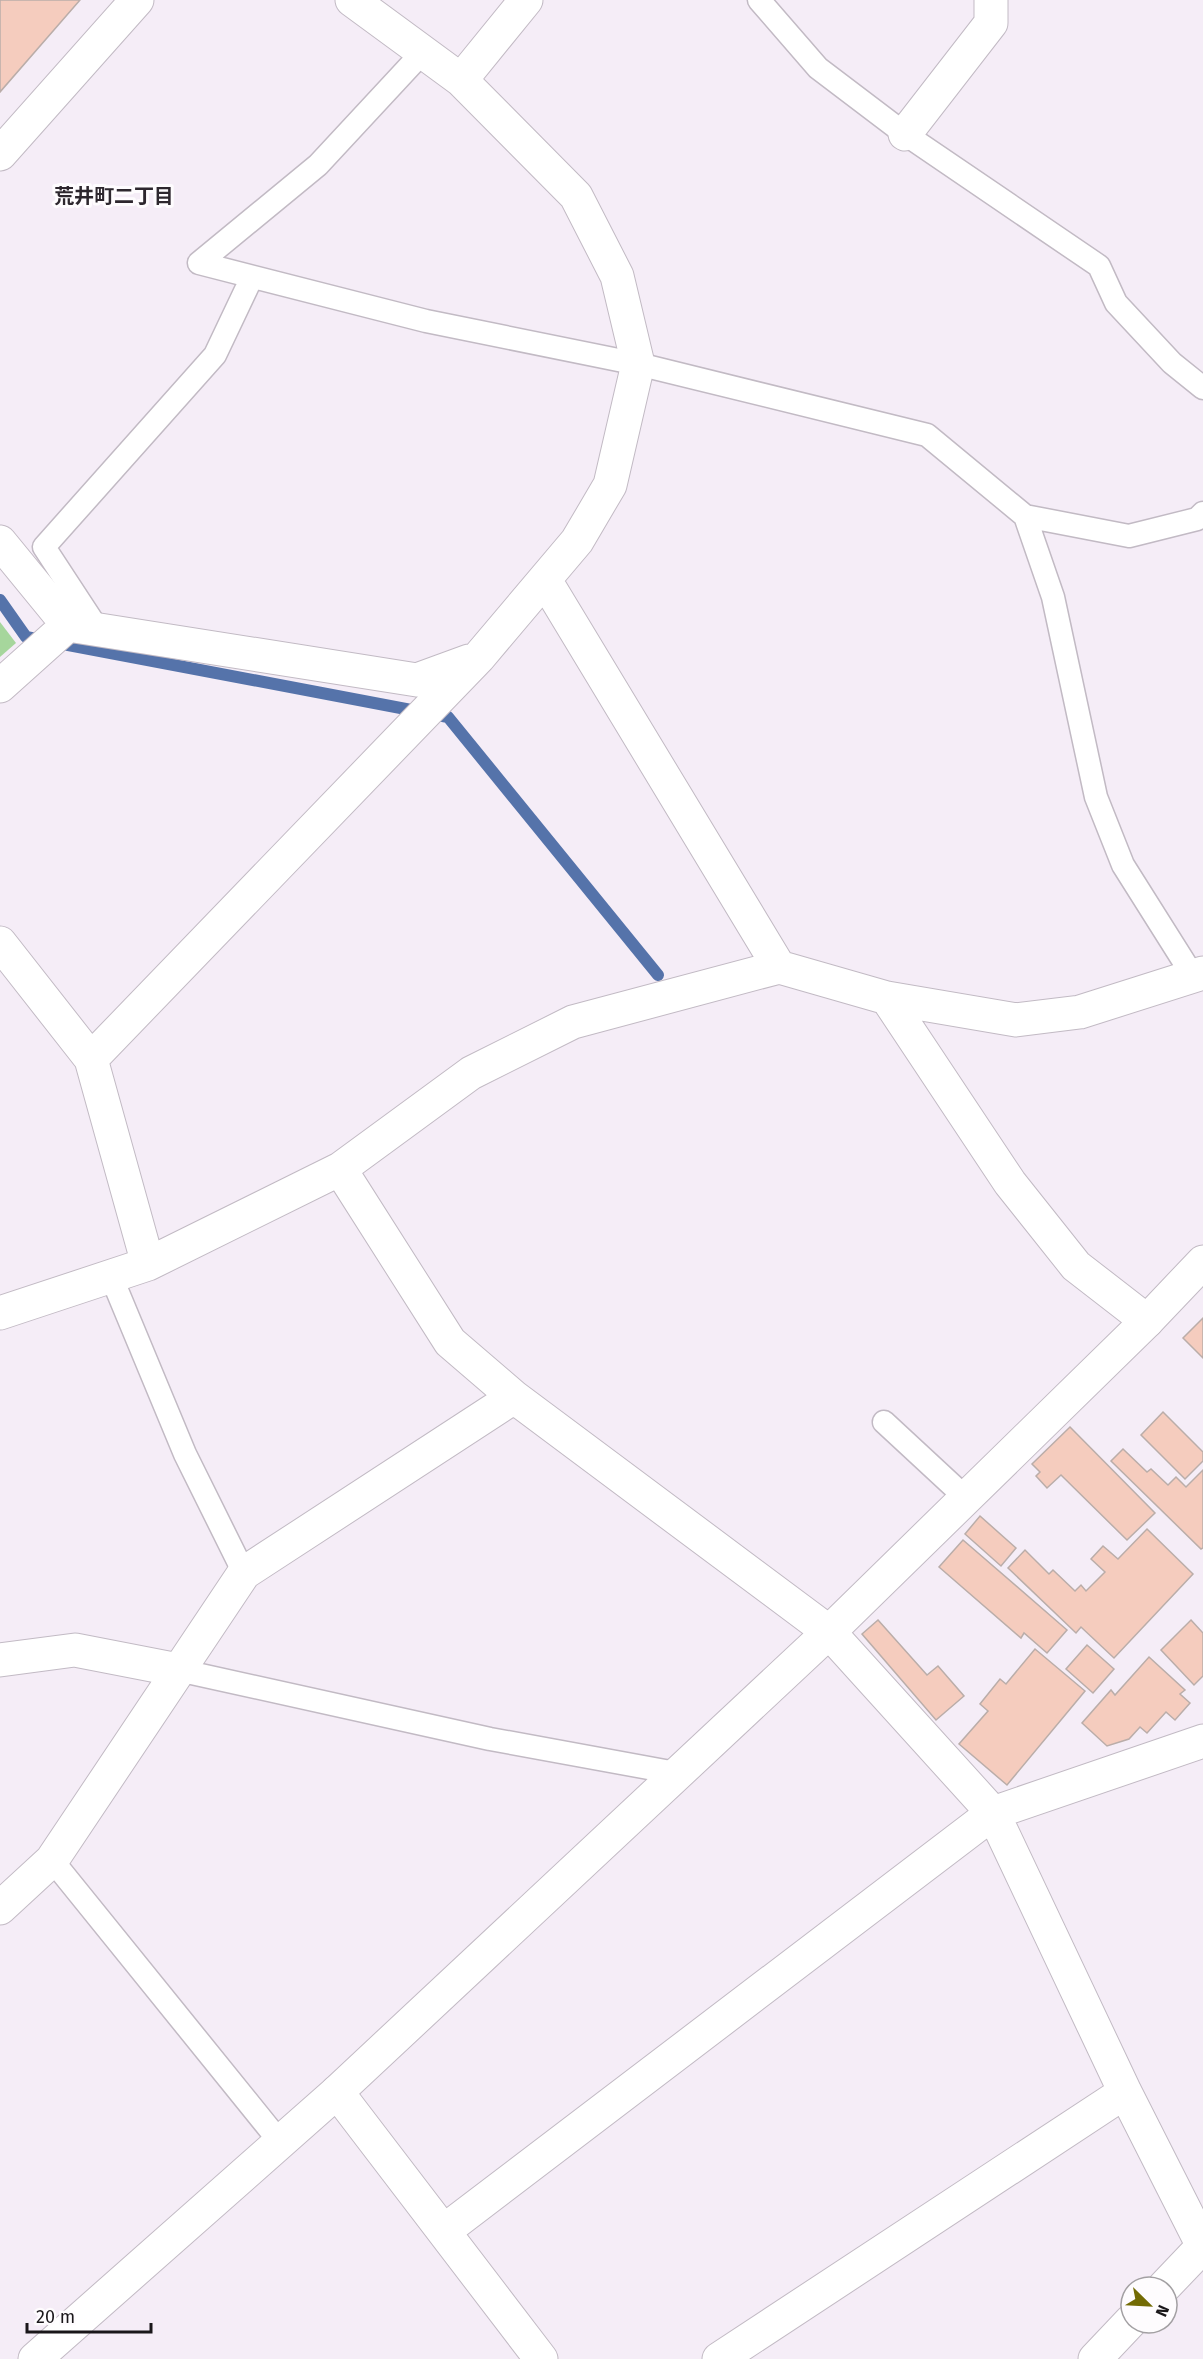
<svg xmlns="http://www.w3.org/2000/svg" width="1203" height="2359" font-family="'Fira Sans','Noto Sans JP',sans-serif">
<rect width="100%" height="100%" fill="#f5edf7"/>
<path fill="#a6d69c" d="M0,622l16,21 -16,14z"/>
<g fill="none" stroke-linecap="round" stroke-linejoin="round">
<path stroke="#5573aa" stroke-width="12" d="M0,600l26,37 422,80 210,258"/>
</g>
<path fill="#f5ccbe" stroke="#baada9" stroke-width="1.5" d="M0,0h80l-80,92z
M1203,1318v40l-20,-20z
M1163,1412l40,40v9l-18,18 -44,-44z
M1070,1427l85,86 -28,27 -66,-65 -14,13 -11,-12 4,-4 -8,-8z
M1123,1449l24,23 4,-3 17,16 8,-8 10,10 17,-17v78l-2,1 -90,-88z
M980,1516l36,32 -15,18 -36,-32z
M1147,1529l46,45 -79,84 -33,-31 -5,6 -68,-65 17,-18 24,24 4,-4 22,21 6,-6 5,6 19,-19 -14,-13 12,-13 15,13z
M963,1540l104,90 -20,23 -23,-20 -3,5 -82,-71z
M878,1620l49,55 11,-9 26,30 -28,24 -74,-86z
M1191,1620l12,13v43l-9,9 -33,-35z
M1087,1645l27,24 -21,24 -27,-24z
M1035,1649l50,42 -78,94 -48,-41 29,-33 -8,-7 20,-25 6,5z
M1149,1657l36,33 -5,4 10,9 -15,17 -9,-8 -19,21 -7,-6 -11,12 -22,7 -25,-23 29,-33 4,5z"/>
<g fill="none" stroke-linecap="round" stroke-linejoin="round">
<g stroke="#c2bac4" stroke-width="25">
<path id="service" d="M759,0l59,68 87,66 194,132 17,37 56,60 31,25
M422,53l-104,112 -119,98 227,58 212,43 289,71 98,81 104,20 68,-17 6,-6
M1025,516l28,81 43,200 27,68 70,111
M99,631l-55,-84 171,-192 37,-78
M111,1276l74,178 59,119
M884,1422l82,76
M178,1670l312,69 186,34
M52,1860l228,282"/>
</g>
<g stroke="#c2bac4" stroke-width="35">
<path id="minor" d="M461,80l65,-80
M905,134l86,-111v-23
M0,154l137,-154
M0,542l68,83 349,55 52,-19
M545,580l234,387
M0,686l68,-61
M0,943l91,116 57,205
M887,998l123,185 66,83 71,55
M91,1059l388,-402 98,-116 33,-56 28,-121 -21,-88 -41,-80 -115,-116 -109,-80
M340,1169l110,173 64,55 315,235 164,181 132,279 78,154
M0,1313l148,-49 192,-95 131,-96 102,-51 206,-55 108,31 129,22 64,-8 123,-39
M0,1660l75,-10 103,20
M0,1908l52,-48 192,-287 270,-176
M337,2092l204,267
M444,2231l549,-418 210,-72
M1164,2287l39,-41
M719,2359l406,-267
M1095,2359l36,-38"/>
</g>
<g stroke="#c2bac4" stroke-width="35">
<path id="tertiary" d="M35,2359l302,-267 492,-460 318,-311 56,-59"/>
</g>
<use href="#service" stroke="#fff" stroke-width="22"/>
<use href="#minor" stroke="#fff" stroke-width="33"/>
<use href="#tertiary" stroke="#fff" stroke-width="33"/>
</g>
<g text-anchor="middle" stroke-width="6" stroke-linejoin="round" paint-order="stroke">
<g font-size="20" font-weight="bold" fill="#2d272e" stroke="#fefcfe">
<text x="114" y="203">荒井町二丁目</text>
</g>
</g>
<g transform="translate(1149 2305) rotate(114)"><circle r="28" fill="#fefcfe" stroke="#a3a0a3" stroke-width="1.5"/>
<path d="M0-4.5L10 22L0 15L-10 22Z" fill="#736b04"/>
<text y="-9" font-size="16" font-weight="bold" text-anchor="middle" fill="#1a171a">N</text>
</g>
<path d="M27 2323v9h124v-9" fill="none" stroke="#1a171a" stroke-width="3"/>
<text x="36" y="2323" font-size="18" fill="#1a171a" stroke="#fefcfe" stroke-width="4.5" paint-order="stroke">20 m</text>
</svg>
